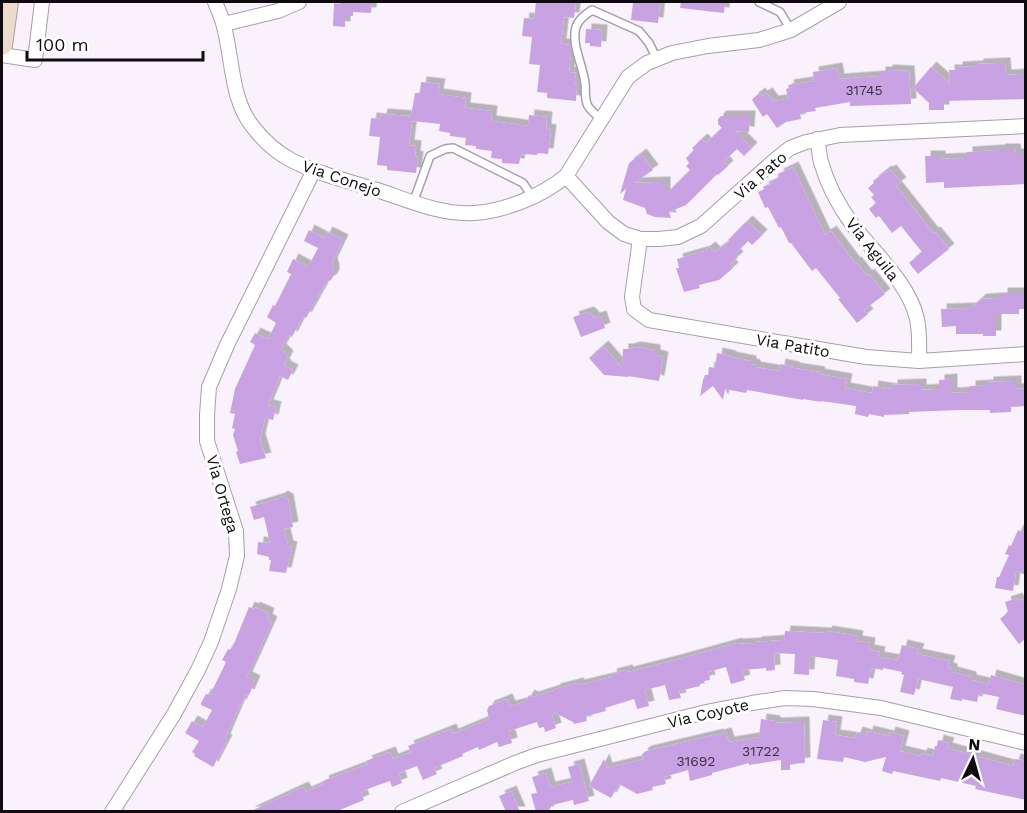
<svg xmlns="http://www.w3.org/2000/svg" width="1027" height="813" font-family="'Work Sans',sans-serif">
<defs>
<filter id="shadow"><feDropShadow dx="5.5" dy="-5.5" stdDeviation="0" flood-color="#0004"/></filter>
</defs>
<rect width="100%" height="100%" fill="#f9f2fd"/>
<path fill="#c9a2e4" filter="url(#shadow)" d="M341,2h31l-1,11 -18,-1v4h-8v11l-12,-1 1,-23 7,1z
M536,2h40l-2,16 -10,-1 -3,27 9,1 1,5 -2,22 7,1 -2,11 3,1 -1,16 -29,-3v-5l-10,-1 3,-27 -11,-1 3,-27 -10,-1 2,-18 10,1z
M633,2h27l-2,21 -27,-3z
M681,2h44l-1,11 -44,-5z
M586,29l16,1 -1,17 -11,-1v-3h-5z
M1005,63l1,12 20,-1v25l-82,2v9h-15v-7l-16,-15 18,-21 19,17 -1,-14h8v-3l21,-1v-2z
M837,68l2,11 41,-3v-4h7v-2l22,1 2,33 -61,2v-4l-35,6 1,3 -16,2 1,6 -15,3 -9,6 -10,-14 -4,3 -11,-17 1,-1v-1l7,-5 2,3 5,-3 6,8 15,-2 -2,-10 3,-1 -1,-3 26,-4 -1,-9z
M421,82l19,2 -2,10 28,4 -1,10 27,3 -1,10 37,5 1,-11 18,2 -1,12 5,1 -3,24 -10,-1 -1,2 -16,-1 -2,10 -17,-1v-4l-11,-1 1,-7 -16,-2v-3l-11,-1 1,-7 -16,-2v-3l-11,-2 1,-7 -28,-3 -3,24 7,1 -1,10 3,1 -2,16 -29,-3v-4l-10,-1 3,-28 -11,-1 2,-18 10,1 1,-5 29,2 4,-23h5z
M721,116h29l-1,16 -14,-1 17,17 -8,8 -7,-7 -13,12 4,5 -10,9 -1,-1 -31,31 -17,7 2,6 -16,-1 -8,-3 -2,-6 -22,-8 3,-11 -6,5 9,-31 12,-9 12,16 -19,13 31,-1v13l25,-25 -4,-4 3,-3 -3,-5 8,-8 -2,-2 10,-9 4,4 16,-15 -4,-4v-5z
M1000,149h15l1,5h10v30l-82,4v-6l-18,1 -1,-27h15v3l27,-1v-6l33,-2z
M793,167l32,68 6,-4 24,32 1,-1 11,14 2,-2 16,20 -21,16 4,4 -11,9 -19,-24 2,-1 -24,-30 -4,3 -21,-28h-2l-8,-16 -2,1 -11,-21 -3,1 -7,-16 6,-3 -1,-2 10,-4 -1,-2 7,-4 -1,-3z
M891,170l10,13 -5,3 37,47 2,-1 14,17 -31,25 -9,-11 13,-11 -21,-26 -9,7 -13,-17 -3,2 -7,-9 7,-6 -5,-6 3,-2 -6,-7 6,-5 -1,-2 13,-10 1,1z
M747,221l15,14 -10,10 -4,-4 -13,13 3,3 -8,7 3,4 -14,12 -20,5 1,3 -16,4 -8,-24h3l-2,-9 28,-8 5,-4 5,5 15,-11 -2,-1z
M309,230l15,8 3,-6 16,8 -11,23 2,7v5l-3,5 -5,2 -20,36 -3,-2 -11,21 -3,-2 -8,14 7,7 -4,8 2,1 -1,1 8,4 -5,10 -8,-4 -12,29 8,2 -3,13 -8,-2 -5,21 6,19 -26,6 -4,-12 2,-1 -5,-16 2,-6 -3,-1 3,-14 -5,-1 5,-24 20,-44 -5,-3 5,-9 13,6 8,-16 -9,-6 6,-12 2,1 16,-32 -4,-2 6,-13 15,8 10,-19 -14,-7z
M1002,293h24v16h-7v5h-23v22h-13v-2h-27v-8l-14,1 -1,-18 30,-1 10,-9 21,-1z
M588,312l4,3 2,3 7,-2 4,12 -24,9 -8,-20z
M603,346l19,22 1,-19h5l7,-2 20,3v5l8,2 -4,24 -31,-5 1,1 -25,-2 -15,-17z
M717,353l14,3 -1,1 21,4v3l4,1v2l24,4 1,-7 14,3v1l26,4 -1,2 28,5 -2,9 27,5 1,-7 19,3v-4l29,-1v6l18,-1v-9l13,-1v14l18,-1v-6l18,-1v-3l28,-1v8l10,-1v18l-15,1v5l-21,1v-3h-31l-50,2v2l-25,1v2l-15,-3 -1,3 -13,-3 1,-8 -35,-5v1l-18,-3v1l-56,-10 -1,3 -21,-4 -2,11 -10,-14 -13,10 3,-16 2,-5h3l1,-8 6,1z
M282,496l6,3 5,28 -9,2 4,17 4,1 -6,26 -17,-2 2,-11h-2v-3l-12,-3 1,-12 12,1 -6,-26 -10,3 -4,-13 30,-9z
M1018,530l8,3v42l-10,-4 -3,20 -18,-3 2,-11h2l10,-22 -4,-1 4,-9 2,1z
M1017,598l1,3 8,-3v40l-7,6 -19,-25 8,-7 -3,-10z
M249,607l5,2v-2l12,5 3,2 -2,5 5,3 -25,55 8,4 -6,14 -3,-1 -5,11 -1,-1 -15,35 2,1 -14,27 -19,-11 1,-2 -3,-2 7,-11 -14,-8 7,-12 11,6 9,-17 -11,-5v-2l5,-9 4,1 16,-33 -4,-2 6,-11 2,1 3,-4z
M785,631l41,2 1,-2 31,5 -1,5 13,2 -1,7 11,2 -1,5 11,2 8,1 4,-15 17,4 -2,5 33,7 -2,7 4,1v3l19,5v3l18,4 2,-9 35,10v31l-30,-7 3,-12 -20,-4 -2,9 -15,-3v2l-12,-2 3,-12 -35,-8 -4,16 -14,-3 4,-17 -3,-1 1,-2 -19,-4v2l-12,-2 -3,16 -14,-2v-3l-18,-3 2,-16 -28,-4 -1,19 -15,-1 1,-20 -21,-1 1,17 -9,1v-3l-24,2 3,10 -14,4 -5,-17 -18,5 2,8 -6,1 1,2 -5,1v2l-21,5 2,7 -12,2 -4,-15 -20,5 4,16 -12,3 -3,-10 -29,9 1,3 -20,5 1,5 -13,3 -1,-2 -22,-11 5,17 -11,4 -1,-5 -5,1 -2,-6 -28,9 3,12 -13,4 -2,-5 -18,8 -1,-3 -16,7 1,2 -29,12 3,6 -14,6 -6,-14 -18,7 3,10 -10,4 -2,-6 -17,6 -12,5 3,8 -29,12h-86l54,-25 3,5 18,-8 -1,-3 45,-17 -2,-3 24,-9 3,7 18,-7 -3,-6 43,-17 2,5 36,-15 -2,-9 2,-4 18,-7 3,7 15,-4 4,-7 4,2 22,-7v-1l23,-6 1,2 33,-8 -1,-3 16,-4 1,2 47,-12 62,-17v1l19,-1v-1l28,-2z
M761,719l14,2v2l29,-1 1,41 -15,1v6h-9v-10l-32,5v-2l-37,10v2l-22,6 -2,-11 -24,7 2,7 -14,3 1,3 -16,4 -18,-10 -8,14 -22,-12 15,-27 3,9 37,-9 -2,-5 4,-3 72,-17v1l8,-2 3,9 30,-5z
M823,720l14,2 -2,13 20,3 2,-6 10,3 1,-4 21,5 1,-4 14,4 -4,15 21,5 1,-3 11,3 2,-10h2l1,-6 11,3 -2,5 66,18 2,-7 11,2v39l-51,-11 1,-3 -35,-8 -1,3 -47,-10 -1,3 -10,-3 4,-14 -21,5 -21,-5 -1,5 -26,-3z
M579,764l10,37 -15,4 -1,-5 -21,5 -4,7h-12l-5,-18 6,-1 -5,-16 14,-4 4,14 22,-5 -4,-15z
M511,791l9,21h-14l-7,-16z"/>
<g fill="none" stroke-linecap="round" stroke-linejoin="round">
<g stroke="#a89dad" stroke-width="10">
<path id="lane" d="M759,2l21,10 11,18
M601,120c-4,-5 -10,-9 -13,-14 -4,-7 -2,-16 -3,-23 -2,-18 -14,-38 -9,-56 2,-7 10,-13 16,-17l47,21 10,12 8,16
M413,203l17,-47 15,-7 8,-1 70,35 9,13"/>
</g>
<g stroke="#a89dad" stroke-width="16">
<path id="street" d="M215,2c3,7 6,14 8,21 10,34 7,76 30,104 10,13 23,25 38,33 27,14 57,21 86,30 31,10 63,25 97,23 31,-2 68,-17 92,-37l62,-99 19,-14 25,-10 36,-7 51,-6 32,-10 48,-28
M224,24l54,-13 21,-9
M2,55l33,5 7,-58
M817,139c2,8 2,16 4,23 6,22 18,44 31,62 22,29 57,59 65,95 3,14 2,28 2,42
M566,176l42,46 16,12 16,5h19l19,-2 23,-11 74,-66 15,-12 16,-6 34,-7 186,-9
M640,239l-8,58 2,12 15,11 217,37 53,4 107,-7
M112,812l62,-98 24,-44 13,-28 18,-53 8,-33 -1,-25 -29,-90v-26l2,-28 18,-42 87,-175
M402,812l113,-49 22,-8 169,-43 46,-9 33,-5 28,1 68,9 145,35"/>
</g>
<g stroke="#a89dad" stroke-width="22">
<path id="secondary" d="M2,45l6,-43"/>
</g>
<use href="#lane" stroke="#fff" stroke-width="7"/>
<use href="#street" stroke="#fff" stroke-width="14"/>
<use href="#secondary" stroke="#ecdacb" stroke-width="20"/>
</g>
<g text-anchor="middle" stroke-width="6" stroke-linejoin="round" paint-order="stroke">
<g font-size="14" fill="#3e3146">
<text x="864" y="95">31745</text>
<text x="761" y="756">31722</text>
<text x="696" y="766">31692</text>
</g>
<g font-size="16" fill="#0f0b11" stroke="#fff">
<text transform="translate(760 175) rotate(-41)" y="6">Via Pato</text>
<text transform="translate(342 178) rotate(19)" y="6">Via Conejo</text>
<text transform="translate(873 249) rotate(52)" y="6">Via Aguila</text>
<text transform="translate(793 345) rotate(10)" y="6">Via Patito</text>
<text transform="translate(223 494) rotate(74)" y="6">Via Ortega</text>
<text transform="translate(708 713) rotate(-13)" y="6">Via Coyote</text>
</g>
</g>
<rect width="1027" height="813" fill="none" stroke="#0f0b11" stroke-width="6"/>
<g transform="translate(973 759) rotate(5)" stroke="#ffffff" stroke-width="4.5" paint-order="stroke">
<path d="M0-4.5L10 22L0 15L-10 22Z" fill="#0f0b11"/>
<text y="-9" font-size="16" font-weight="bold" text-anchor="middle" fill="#0f0b11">N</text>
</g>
<path d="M27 51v9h176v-9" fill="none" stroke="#0f0b11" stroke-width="3"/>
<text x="36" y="51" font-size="18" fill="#0f0b11" stroke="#ffffff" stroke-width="4.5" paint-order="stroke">100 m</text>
</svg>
